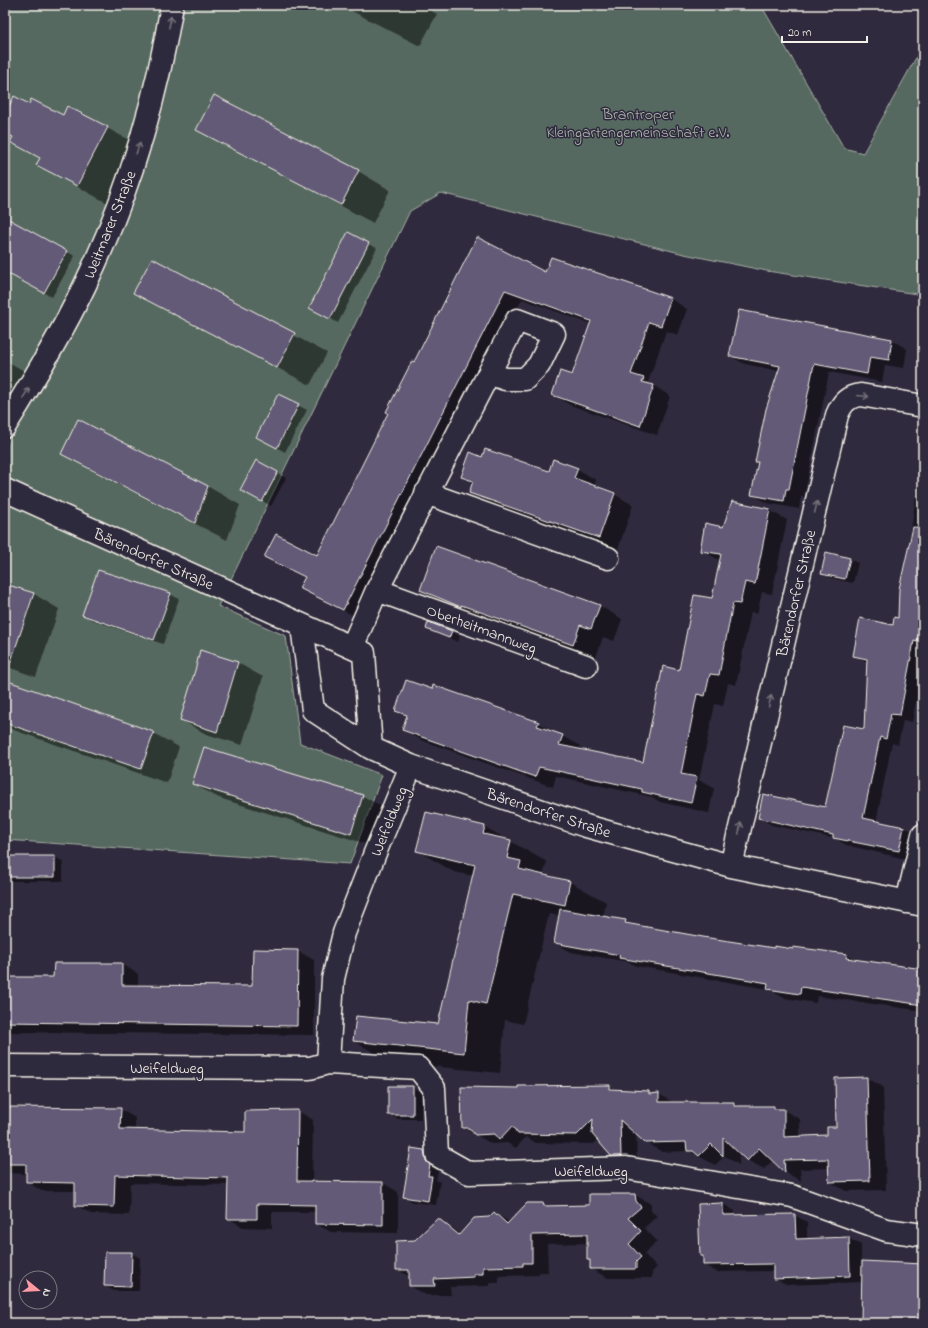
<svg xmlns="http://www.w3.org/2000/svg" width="928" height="1328" font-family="'Indie Flower',sans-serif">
<rect width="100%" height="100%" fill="#2f2a3d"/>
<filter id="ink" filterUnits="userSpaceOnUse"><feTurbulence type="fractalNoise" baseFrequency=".025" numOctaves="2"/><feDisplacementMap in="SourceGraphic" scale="8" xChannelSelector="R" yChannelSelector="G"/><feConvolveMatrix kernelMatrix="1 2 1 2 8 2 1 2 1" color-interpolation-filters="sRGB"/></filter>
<g filter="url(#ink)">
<path fill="#576961" stroke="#a6ada4" d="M5,5h756l83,143 19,5 60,-108v250l-156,-24 -83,-17 -243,-61 -31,18 -192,395 68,30 14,107 82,32 -32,89 -345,-24z"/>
<path fill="#0007" fill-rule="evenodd" d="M340,5h81l16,9 -17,32z
M5,117h58l44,11 33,18 -31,58 -71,-39 3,-7 -36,-26z
M198,130l160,41 32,19 -17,33z
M5,219l70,37 -23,41 -47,-25z
M477,238l69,35 125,26 16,10 -9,26 -12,-4 -18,51 22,14 -13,39 -87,-30 -17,-10 20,-19 18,-52 -69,-25 -162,320 -59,-31 5,-10 -41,-21 52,-1z
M368,244l9,4 -39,75 -19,-11z
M152,260l175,93 -17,32 -175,-92z
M739,311l153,29 15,9 -3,19 -19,-3 -3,17 -53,-10 -25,125h-3l-2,12 -32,-6 -15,-9 7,-31 -3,-2 23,-90 -34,-7 -15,-8z
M5,360l37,21 -37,68z
M279,395l28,15 -22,42 -20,-11z
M923,444v222l-11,56 -9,-2 -5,25 -6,-2 -16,79 36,8 11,7 -5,25 -72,-17 -10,-6 -64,-14 -13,-7 67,-10 39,-78 3,-67 -14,-8 40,-29 5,-7z
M62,453l145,33 33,19 -13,35 -133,-68z
M482,458l67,15 28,-4 19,11 -2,7 20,7 19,11 -15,44 -128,-46 -20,-11 4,-9 -11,-7z
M257,462l29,16 -15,28 -21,-12z
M769,510l18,10 -15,74 -10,-2 -5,22 -6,-2 -15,73 -8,-2 -5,23 -8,-2 -16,76 15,8 -5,25 -49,-11 -8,-5 -96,-21 -3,11 -132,-47 -18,-10 4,-13 -11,-7 37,-20 105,33 42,23 -1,4 65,13 35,-92 33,-71 9,-39 -20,-11 23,-22z
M849,559l9,4 -5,20 -22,-5 -8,-5z
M5,585l29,9 25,15 -23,68 -31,-11z
M421,590l179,16 22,13 -8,22 -11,-4 -7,20 -152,-54z
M170,594l9,5 -16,45 -71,-24 -9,-5z
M427,629l25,3 8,4 -2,6z
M238,663l25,14 -21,68 -36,-11 -25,-14z
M5,681l148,52 26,14 -12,36 -162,-56z
M193,784l170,12 25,14 -12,37 -157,-49z
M485,827l62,35 -4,13 27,7 36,20 -3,15 22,4 8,5 142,23 72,6 8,5 68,10v41l-106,-15 -1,7 -32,-5 -16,-9 -132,-23 -7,-4 -58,-10 -16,-9 5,-27 -11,-2 -26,110 -18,-4 -5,53 -110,-11 -36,-21 85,-16 35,-149 -20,-4 -36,-21z
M5,857h50l8,5v19h-58z
M298,951l16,9v75l-309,-3v-55l49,1 68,-14 16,10v12l115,1z
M867,1078l16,9 3,103 -40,1 -16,-9 -1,-14 -29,1 1,12 -16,-9 -12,-12 -9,9 -17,-9 -8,-8v13l-14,-9 -10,9 -26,-14 -27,1 -16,-10 -10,-9 1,32h-9l-17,-10 -13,-15 -4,4 -58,-1 -10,-6 -10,11 -9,-5 -15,1 -29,-16 56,-39 90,-3 7,4 33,2 4,2h6l15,9h60l8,4h31l10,3 17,9v18l28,-1 9,-8zM783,1155h2l1,12h-2z
M412,1087l9,5v27h-24l-8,-5z
M5,1107l115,2 15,9v13l111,2 52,-22 15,9 -1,62 71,1 15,9v41l-67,-1 -15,-8v-12h-44v16l-29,-1 -15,-9 1,-33 -99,-2 -1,32 -38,-1 -15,-9v-14h-34l-15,-9v-8l-22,-1z
M923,1150v16l-3,-2z
M424,1151l8,5 2,11 4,4 -2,9 4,2 -4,23 -23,-3 -9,-5z
M923,1173v28l-4,-5 -1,-9z
M635,1195l16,9v7l6,5 -13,12 13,13 -13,13 13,13 -5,5v6h-44l-17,-9v-8l-3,-2v-16l-41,1 1,28h-9v3l-40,1v7h-9v3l-40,1 1,8h-25l-16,-9v-9l-13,-8 19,-28 22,-22 23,15 28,-16 5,-5 16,9 33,-18 4,3 43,-1z
M723,1204l12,7v5l59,-1 13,7v18l41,-2 13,7v22l62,-2v58h-61l1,-41 -76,3 -13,-7v-7l-57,1 -13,-7v-8l-3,-2z
M131,1253l9,5 -1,33h-25l-9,-5z"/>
<path fill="#625a77" stroke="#f4f1e8" d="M214,95l145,75 -18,35 -145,-75z
M14,96l15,8 2,-5 32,16 4,-9 41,21 -31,59 -41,-21 4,-7 -30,-16 3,-5 -8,-4v-18z
M5,217l62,34 -23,42 -39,-21z
M348,232l21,11 -39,76 -21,-11z
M477,237l68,35 6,-15 120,41 -10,28 -12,-4 -18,52 13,4 -2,4 12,3 -14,41 -88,-31 8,-24 12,4 19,-54 -86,-31 -162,320 -44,-22 6,-11 -41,-20 12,-23 41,21 71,-142 -2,-1 26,-51 2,1z
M152,258l143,75 -18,35 -144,-75z
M739,310l153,29 -3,21 -19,-3 -3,17 -53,-10 -25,125h-3l-2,12 -33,-6 7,-33h-3l11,-53 14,-43 -51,-10z
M278,394l21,10 -22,44 -21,-11z
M78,419l130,67 -13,37 -134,-69z
M485,449l64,22 4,-12 25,9 -4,10 41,15 -16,45 -130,-45 4,-12 -12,-4 9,-25 12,5z
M256,460l22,12 -16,30 -22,-12z
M732,501l38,8 -15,75 -10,-2 -5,22 -7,-1 -14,72 -9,-1 -5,22 -8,-2 -16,80 16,3 -6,26 -49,-11v-3l-103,-22 -4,10 -133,-47 5,-15 -12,-4 11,-31 26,9 1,-4 106,37 -2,4 26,9 -4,10 84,17 20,-96 16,4 15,-75 18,3 9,-44 -21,-3 5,-28 18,4z
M913,527l10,1v83l-6,31 -3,-1 -14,74 -9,-1 -5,25 -6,-2 -17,81 41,9 -5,24 -66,-13v-3l-75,-17 5,-24 62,13 18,-82 21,4 3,-70 -14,-3 7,-38 33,7 1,-8 4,1 1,-29z
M436,546l164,59 -9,24 -11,-4 -7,20 -112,-40v2l-41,-17z
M826,552l24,6 -5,21 -24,-5z
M98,570l73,23 -17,47 -72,-25z
M5,584l29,9 -25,74 -4,-1z
M428,622l24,9 -3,7 -23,-9z
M200,650l38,12 -21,70 -37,-12 16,-53z
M5,680l149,52 -13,37 -136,-46z
M204,747l159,48 -12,39 -159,-50z
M426,812l59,14 -2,8 28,6 -4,18 14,3 -2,8 51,12 -5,24 -52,-11 -27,110 -17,-4 -5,53 -111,-12 3,-25 82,8 37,-159 -59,-14z
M5,856h50v21h-50z
M560,909l66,11 -1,3 78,14 71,11v-2l19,3v-2l54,7 -1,4 77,11v36l-122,-18 -1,7 -33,-5 1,-6 -149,-25 1,-3 -66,-12z
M253,949l45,1 -1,76 -292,-4v-45h48l1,-14h68v22l130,1z
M867,1077l3,104 -41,1 -1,-23 -44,1 1,13 -26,-25 -12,13 -24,-23v18l-12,-12 -12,12 -6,-5h-6l-1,-9 -41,1 -25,-23 1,36h-10l-19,-22 1,-15 -16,16 -59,-1 -6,-8 -13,14 -5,-6 -19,1 -6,-7h-7l-1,-41 57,1v-2l92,-1v4l39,2v3l10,-1v9h75v4h40v3h10v28l43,-2v-8h9l-1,-49z
M388,1086h25v29h-25z
M5,1107l116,1 -1,21 125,3v-21l53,-1 -1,71 86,1v43l-68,-1v-19l-58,-1v15h-30l1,-41 -113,-3 -1,32 -39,-1v-23l-49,-1v-18h-21z
M411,1148l13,2 2,11 4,4 -2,11h4l-4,25 -25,-4z
M589,1194h46l1,7 5,6 -13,11 13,13 -12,13 12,13 -5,5v7h-46v-9h-3v-26l-55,1v28h-9v3l-40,1v7h-9v3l-40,2 1,7h-26v-16h-13v-29l19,-1 23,-22 21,17 15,-17 15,-1 5,-5 13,12 20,-21h16l1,3 45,-1z
M723,1203v12l72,-1 1,25 53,-2 1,39 -77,3v-15l-70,1v-9h-3l-2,-52z
M105,1252h27l-1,35 -27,-1z
M862,1261l61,3v59h-62z"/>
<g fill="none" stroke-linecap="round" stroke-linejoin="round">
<g stroke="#f4f1e8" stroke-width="25">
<path id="minor" d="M5,426c28,-45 56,-91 79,-139 43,-89 72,-185 88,-282
M5,490l359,163 7,95 40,18 175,60 145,40 192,39
M426,493l182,65
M377,590l209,76
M302,626l11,84 58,38
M352,647l25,-57 112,-217 16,6h20l14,-14 15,-31 -37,-14 -28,53
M731,866l106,-451c5,-12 11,-19 24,-20l62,11
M907,902l16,-67
M328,1063l5,-84 11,-46 31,-80 36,-87
M5,1066l305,2 18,-5 90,5 16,20 3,67 32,18 157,-5 166,28 94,34 37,5"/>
</g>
<use href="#minor" stroke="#2f2a3d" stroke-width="22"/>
</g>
<defs><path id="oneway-shaft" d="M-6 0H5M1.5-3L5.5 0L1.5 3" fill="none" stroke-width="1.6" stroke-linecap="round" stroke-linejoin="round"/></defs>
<g stroke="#747079">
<use href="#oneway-shaft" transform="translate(170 22) rotate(-80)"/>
<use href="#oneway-shaft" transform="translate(138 148) rotate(-72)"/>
<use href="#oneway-shaft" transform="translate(26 393) rotate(-58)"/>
<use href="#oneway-shaft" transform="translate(863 396) rotate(5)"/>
<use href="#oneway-shaft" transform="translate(816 507) rotate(-77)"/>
<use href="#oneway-shaft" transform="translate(770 701) rotate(-77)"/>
<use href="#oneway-shaft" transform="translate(740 828) rotate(-77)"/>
</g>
</g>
<g text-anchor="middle" stroke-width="3" stroke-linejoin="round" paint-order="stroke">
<g font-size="16" fill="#adb4ab" stroke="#2f2a3d">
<text x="638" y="119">Brantroper<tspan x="638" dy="18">Kleingartengemeinschaft e.V.</tspan></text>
</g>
<g font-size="16" fill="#f4f1e8" stroke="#2f2a3d">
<text transform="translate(109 224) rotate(-68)" y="6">Weitmarer Straße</text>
<text transform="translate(154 558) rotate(24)" y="6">Bärendorfer Straße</text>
<text transform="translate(795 593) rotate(-77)" y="6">Bärendorfer Straße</text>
<text transform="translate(482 628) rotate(20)" y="6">Oberheitmannweg</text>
<text transform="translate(549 812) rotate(18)" y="6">Bärendorfer Straße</text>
<text transform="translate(388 821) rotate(-68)" y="6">Weifeldweg</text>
<text x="167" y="1073">Weifeldweg</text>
<text x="591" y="1176">Weifeldweg</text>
</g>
</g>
<rect width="928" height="1328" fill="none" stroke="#2f2a3d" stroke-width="20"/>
<rect x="10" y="10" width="908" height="1308" fill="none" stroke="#f4f1e8" stroke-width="1.5" filter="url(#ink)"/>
<g transform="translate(38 1290) rotate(108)"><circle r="19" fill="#2f2a3d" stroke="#7e7a81"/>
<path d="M0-3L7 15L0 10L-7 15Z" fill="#ff9aa2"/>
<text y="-6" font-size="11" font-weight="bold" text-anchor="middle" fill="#f4f1e8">N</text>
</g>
<path d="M782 36v6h85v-6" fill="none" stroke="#f4f1e8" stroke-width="2"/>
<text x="788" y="36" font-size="12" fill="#f4f1e8" stroke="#2f2a3d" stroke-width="3" paint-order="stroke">20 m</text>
</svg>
